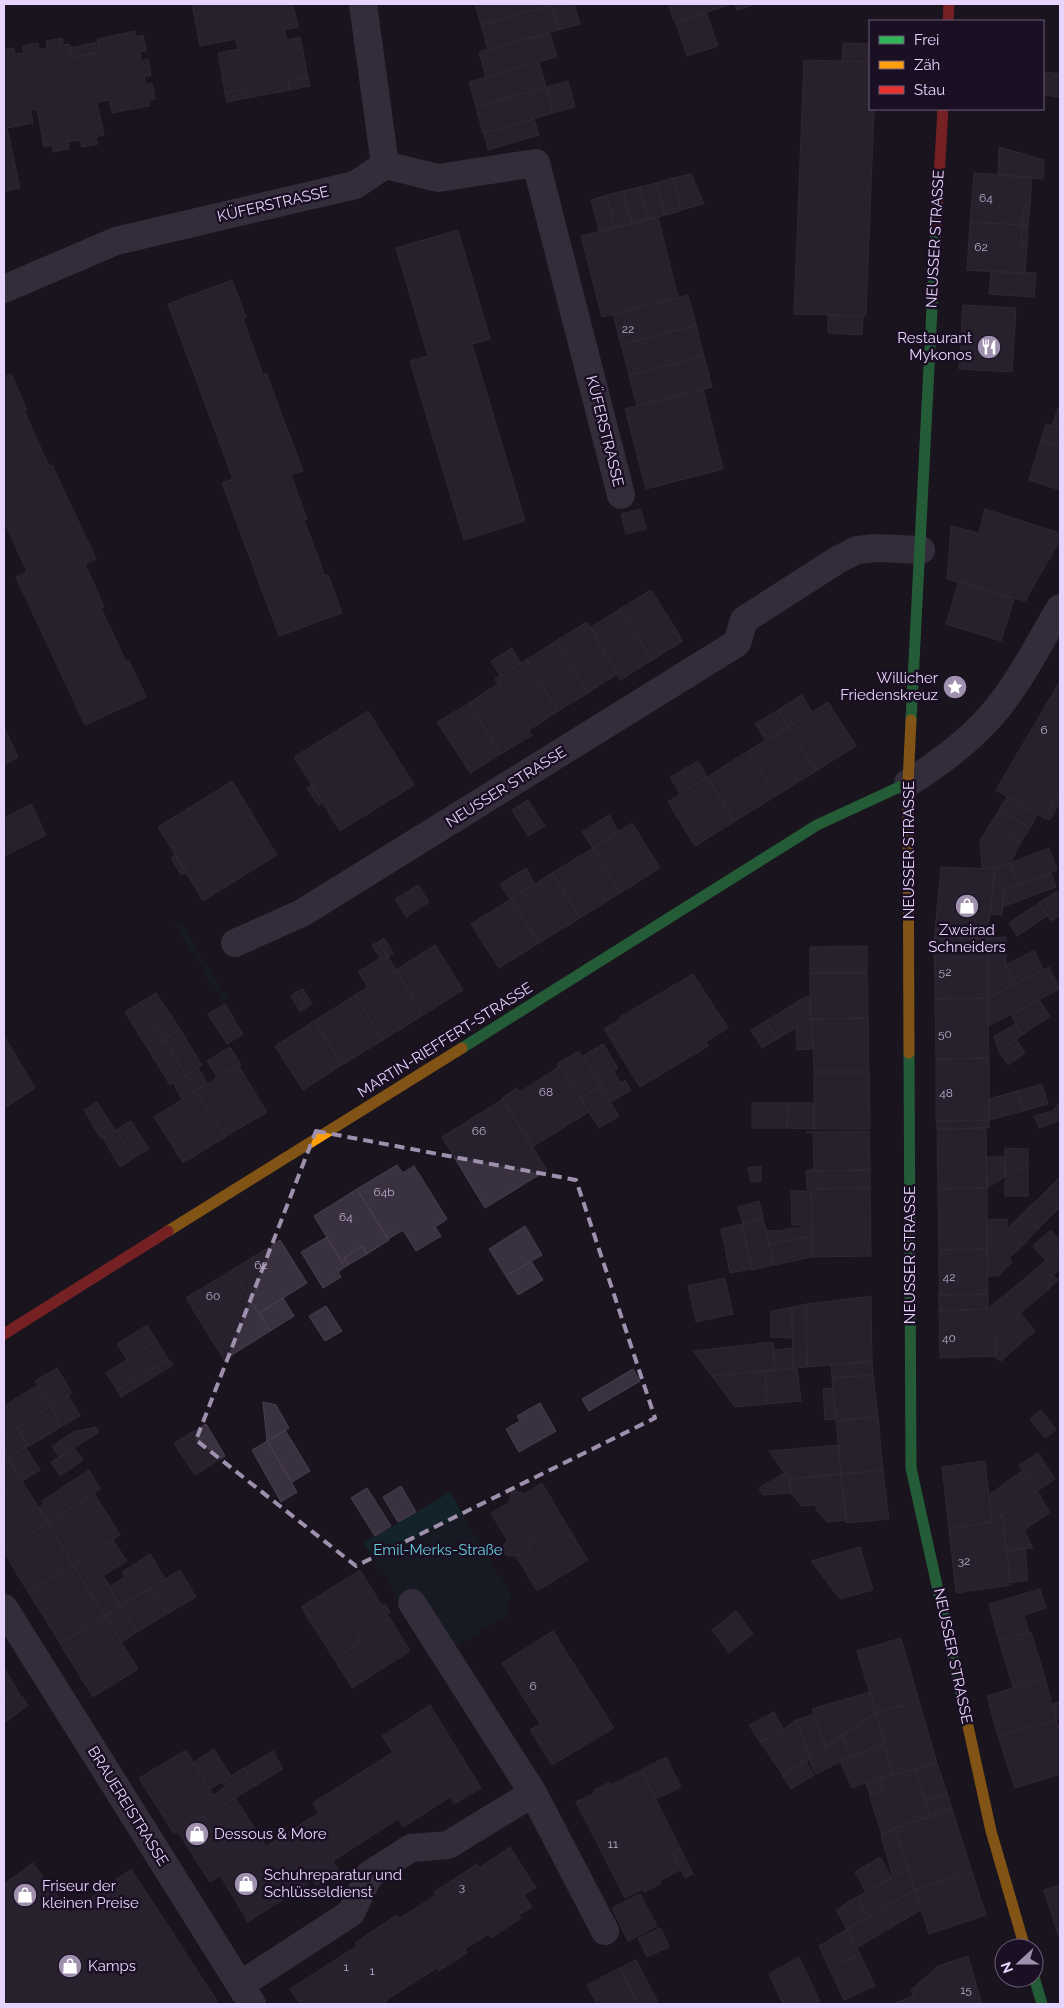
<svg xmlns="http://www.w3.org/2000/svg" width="1064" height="2008" font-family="Raleway,sans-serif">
<rect width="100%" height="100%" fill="#19141e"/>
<path fill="#14222a" d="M184,920l-1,7 45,72 -5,3 -48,-77z
M450,1492l61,103 -5,21 -47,29 -14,-4 -43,-37 -38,-61z"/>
<path fill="#393140" stroke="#493e51" d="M192,4h101l5,23 -14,3 3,10 13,-3 8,40 -20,4 2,9 -43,8 -1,-9 -21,4 -7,-40 20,-4 -2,-10 -36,7z
M475,4h76l1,1 -71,20z
M557,4h17l6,20 -22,6 -6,-25z
M668,4h63l-56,19z
M735,4h21l-19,6z
M552,5l6,25 -70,20 -7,-25z
M706,12l12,34 -31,10 -11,-33z
M135,31l1,6 7,-2 3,16 -6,1 1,9 7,-2 3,16 -7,2 2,8 6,-2 3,16 -6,1v6l-37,7 -3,-13 -12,2 7,33 -8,2 2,7 -16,3 -2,-7 -12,2 1,7 -16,3 -1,-7 -8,2 -7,-38 -6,1 2,13 -26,5 13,60 -16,3v-141l10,-2 1,6 9,-1 -2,-7 16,-3 1,7 8,-2 -1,-7 16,-3 1,7 6,-1 3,14 28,-6 -3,-13z
M550,33l7,24 -71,20 -7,-25z
M98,42l2,10 -28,6 -3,-10z
M843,43l27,1v18l-28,-1z
M804,60l66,2v47h4l-8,207 -72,-2z
M539,62l7,25 -70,20 -7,-25z
M1043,72l17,2v23l-17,-2z
M308,77l2,9 -20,4 -2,-9z
M568,81l7,26 -22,6 -7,-26z
M546,87l7,26 -70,20 -7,-26z
M246,89l1,9 -20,4 -2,-9z
M534,119l5,16 -51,15 -4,-17z
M999,147l45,13 -1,19 -45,-4z
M974,173l58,4 -2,29h-7l-1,19 -52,-3z
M691,174l13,30 -23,6 -8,-32z
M673,178l8,33 -16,4 -9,-32z
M656,183l9,32 -17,5 -8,-33z
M640,187l8,33 -16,4 -9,-33z
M623,191l9,33 -17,4 -8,-33z
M607,195l8,33 -16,4 -8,-32z
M1023,206h7l-2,19h-6z
M658,217l20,80 -76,20 -21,-81z
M970,222l52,3 -1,20h6l-2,29 -58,-4z
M1022,225h6l-1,20h-6z
M458,230l32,109 -18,5 53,177 -61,19 -54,-179 18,-5 -32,-108z
M991,271l45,2 -2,24 -45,-3z
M232,280l14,37 -3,2 20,56 3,-2 37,98 -12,4 16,44 -3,1 21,56 3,-1 14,38 -63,23 -57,-153 11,-4 -65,-175z
M688,295l8,30 -75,20 -8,-31z
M963,305l53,3 -4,64 -53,-3z
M828,315l35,1 -1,19 -34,-2z
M696,325l8,31 -75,19 -8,-30z
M704,356l8,31 -75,19 -8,-31z
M11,374l16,36 -3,1 25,55 3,-1 44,94 -11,5 19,43 -3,1 25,54 3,-1 17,36 -61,28 -69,-148 11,-5 -23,-51v-144z
M703,389l20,80 -77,20 -21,-80z
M1058,408l2,1v19l-8,-2z
M1046,424l14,4v19l-19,-7z
M1041,440l19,7v43l-31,-10z
M641,509l5,20 -20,5 -5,-20z
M985,509l75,24v7l-35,61 -78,-22 4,-53 28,7z
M959,581l55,18 -13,42 -55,-17z
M651,590l32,51 -31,19 -32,-51z
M620,609l32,51 -32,20 -29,-53z
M587,622l30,52 -29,19 -32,-52z
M556,641l32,52 -30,18 -32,-51z
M512,648l9,15 -21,13 -9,-15z
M526,660l32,51 -29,19 -34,-51z
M1060,681v110l-16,27 -48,-28z
M498,684l34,51 -31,19 -32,-51z
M802,695l10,17 -24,15 -10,-17z
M828,702l28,44 -40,25 -28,-44z
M469,703l32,51 -31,19 -33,-51z
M778,710l10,17 -22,14 -11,-17z
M368,711l46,74 -74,46 -46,-74z
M788,727l28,44 -40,25 -28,-45z
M4,728l14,29 -14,8z
M748,751l28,45 -41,25 -28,-44z
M698,761l9,16 -27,17 -10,-17z
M707,777l28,44 -40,25 -27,-44z
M232,781l45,74 -74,46 -45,-74z
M312,785l11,17 -5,3 -11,-17z
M1060,791v11l-10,18 -6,-2z
M1007,796l31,18 -8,14 -31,-18z
M528,800l17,26 -17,10 -16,-26z
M31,804l15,31 -42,21v-38z
M999,810l31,18 -9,14 -31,-18z
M609,815l10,17 -26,16 -11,-16z
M632,823l28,45 -40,25 -27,-45z
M990,824l31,18 -11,21 -15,6 -13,-1 -2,-27z
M593,848l27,45 -40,25 -28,-45z
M1049,848l8,22 -39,15 -8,-22z
M176,855l11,17 -6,3 -10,-17z
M1010,863l8,22 -14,5 -2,25 -12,-1 5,-45z
M941,867l54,2 -7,62 -53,-1z
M526,868l9,16 -25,15 -10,-15z
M552,873l28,45 -41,25 -28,-44z
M1051,873l5,14 -54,20 2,-17z
M418,885l11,17 -23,15 -11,-18z
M1057,891l3,4v20l-9,6 -12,-18z
M511,899l28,44 -40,25 -28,-44z
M1039,903l8,13 -30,20 -8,-13z
M935,930l53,1v7h-54z
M1006,937v28l9,19 -27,14v-60z
M384,938l9,15 -5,4 -10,-15z
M934,938h54v60l-53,1z
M378,942l10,15 -6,4 -10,-16z
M435,945l28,45 -40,25 -27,-45z
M867,946v27h-57v-26z
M1034,950l9,20 -28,14 -9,-19z
M388,957l8,13 -28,17 -10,-15 22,-14 2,3z
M1049,967l11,22 -72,37v-28z
M396,970l27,45 -40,25 -28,-45z
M810,973h57l1,45 -58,1z
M693,974l35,54 -22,14 2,4 -68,41 -36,-58 17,-10 -1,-2z
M303,989l9,15 -6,4 -10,-16z
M296,992l10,16 -6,4 -9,-16z
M156,993l24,36 -16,11 -23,-38z
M355,995l28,45 -41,25 -28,-44z
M805,997h5v22l-33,20 -11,-18z
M988,998l1,60 -53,1 -1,-60z
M1039,1000l11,16 -28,19 -11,-20z
M141,1002l23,38 -16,9 -23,-37z
M225,1004l18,30 -16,10 -19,-30z
M868,1018l1,54h-55l-2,-53z
M810,1019h2l1,30 -16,1 -1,-22z
M314,1021l28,44 -39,25 -28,-44z
M766,1021l11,18 -15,9 -11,-18z
M1016,1024l6,11 -23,17 -5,-16z
M180,1029l22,36 -16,10 -22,-35z
M4,1036l31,52 -29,19 -2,-3z
M1016,1039l9,14 -17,12 -9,-13z
M164,1040l22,35 -16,10 -22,-36z
M603,1044l15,24 -5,3 8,12 4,-3 6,10 -20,12 -28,-46z
M230,1047l11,18 -3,2v-2l-21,12 -10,-16z
M579,1051l22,35 -21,12 -20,-32 -2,1 -1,-3z
M989,1058v62l-53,1v-62z
M238,1065l29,47 -42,25 -29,-46z
M560,1066l29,46 -57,35 -30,-49 15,-10 3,4z
M198,1068l9,15 -11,8 -10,-16z
M814,1072h55l1,57h-56z
M186,1075l10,16 -14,8 -9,-16z
M1042,1084l6,20 -25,7 -6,-20z
M601,1086l18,30 -20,12 -19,-30z
M196,1091l29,46 -42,26 -29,-46z
M1017,1091l6,20 -34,9v-21z
M503,1099l44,71 -62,38 -43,-71z
M97,1102l18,28 -14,9 -17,-29z
M1060,1102v18l-21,8 -5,-12 19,-5z
M752,1103h36l-1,25h-35z
M788,1103h26v26l-27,-1z
M989,1120v8l-52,1 -1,-8z
M131,1121l18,28 -15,9 -18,-28z
M986,1128l1,60 -49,1 -1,-60z
M116,1130l18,28 -14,9 -17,-29z
M869,1131l1,39 -64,1 8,-2 -1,-36 -7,-1z
M1005,1148l23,1v16l-23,12z
M986,1157h19v20l-18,11z
M397,1165l6,8 11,-7 33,53 -12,8 6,9 -25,15 -13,-21 -15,9 -31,-50z
M1028,1165v31h-23v-19z
M761,1166v15l-10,1 -3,-14z
M870,1170v18l-63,1 -1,-18z
M1060,1177v34l-15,-19z
M870,1188l1,68 -59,1 -1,-68z
M987,1188v61l-48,1 -1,-61z
M357,1189l32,51 -22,14 -5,-8 -18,12 4,7 -3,2 -31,-51z
M791,1191h20l1,34h-20z
M1045,1192l13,17 -20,20 -15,-16z
M759,1201l4,17 -20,6 -5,-17z
M1023,1213l15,16 -15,16 -16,-16z
M763,1218l11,47 -22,5 -10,-46z
M1007,1219v10l-20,20v-29z
M742,1224l10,45 -22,4 -9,-44z
M812,1225v11l-43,8 -3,-14 11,1z
M525,1226l17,29 -36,21 -17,-27z
M1007,1229l16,16 -14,13 3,4 -14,14h-10l-1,-27z
M1051,1230l9,11v8l-14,12 -13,-15z
M812,1236v21l-38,8 -5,-21z
M327,1237l18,30 -7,5 3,5 -18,11 -22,-36z
M280,1240l27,43 -48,30 -27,-43z
M362,1246l5,8 -19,11 -4,-7z
M987,1249l1,45 -49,1v-45z
M1060,1249v20l-7,6 5,5 -7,6 -15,-17z
M531,1261l12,19 -25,15 -12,-19z
M1036,1269l15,18 -55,47v22l-56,2 -1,-47 49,-2z
M232,1270l38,61 -46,29 -38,-62z
M725,1278l8,36 -37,8 -8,-36z
M988,1294v15l-49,2v-16z
M871,1296l1,65 -65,6 -1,-63z
M283,1298l11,18 -24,15 -11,-18z
M806,1304l1,63 -14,1 -1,-61z
M326,1306l16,25 -17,10 -16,-25z
M792,1307v31l-21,-1v-26z
M1020,1313l15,18 -34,30 -6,-4v-5h2l-1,-18z
M147,1325l10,16 -30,19 -10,-16z
M157,1341l11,18 -51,31 -11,-17z
M773,1342l2,28 -63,6 -19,-25z
M792,1348l1,20 -18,2 -2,-20z
M168,1359l5,6 -52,32 -4,-7z
M872,1361l1,14 -41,3 -1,-13z
M57,1368l15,25 -21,13 -16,-25z
M797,1368l4,33 -34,3 -2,-33z
M633,1369l7,12 -51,30 -7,-12z
M765,1371l2,33 -32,3 -23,-31z
M873,1375l5,41 -42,5 -4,-43z
M38,1385l13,21 -47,30v-30z
M833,1388l3,31 -11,1 -2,-31z
M68,1395l12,21 -19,11 -10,-21z
M263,1402l13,3 13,23 -22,13z
M540,1403l16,28 -37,21 -13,-23 14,-8 -3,-5z
M51,1406l10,21 -33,20 -11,-19z
M1041,1410l15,20 -11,8 -15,-19z
M878,1416l5,54 -42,4 -5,-53z
M206,1424l19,32 -30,19 -21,-32z
M96,1427l3,5 -40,25 -7,-11 21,-14z
M17,1428l11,17 -21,13 -3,-6v-16z
M285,1430l25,41 -18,11 -25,-41z
M267,1441l30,51 -16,10 -29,-52z
M839,1445l2,29 -52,5 -20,-28z
M25,1447l15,23 -18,11 -15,-23z
M74,1448l9,12 -23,16 -9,-14z
M4,1452l18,29 -18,11z
M1038,1453l17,26 -18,12 -18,-26z
M985,1461l7,61 -43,7 -7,-62z
M89,1470l11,19 -52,34 -10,-15 6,-4 -2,-3z
M883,1470l6,49 -42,4 -6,-49z
M1023,1470l14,21 -45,31 -3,-27z
M785,1473l4,6 2,14 -28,2 -4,-7z
M841,1474l5,49v-3l-19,2 -11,-13v-4l-15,1 -10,-13 -2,-14z
M22,1481l26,42 -44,27v-58z
M542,1483l21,36 -36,22 4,7 -15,8h-9l-4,-4v-5l4,-7 -16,-27 18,-10 3,-13 12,4z
M401,1486l15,26 -18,10 -15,-25z
M367,1488l24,38 -16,10 -24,-38z
M1037,1491l13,21 -26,18 9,18 -26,3 -5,-36z
M94,1493l26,42 -47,30 -25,-42z
M1002,1515l9,70 -55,8 -7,-64 43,-7z
M563,1519l25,41 -51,31 -21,-35 15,-8 -4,-7z
M48,1523l25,42 -45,27 -24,-40v-2z
M113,1540l14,21 -24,15 7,10 -1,1 11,19 -15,10 -32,-51z
M860,1547l13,43 -33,9 -29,-38z
M1025,1548l3,32 -18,3 -3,-32z
M150,1554l15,25 -45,27 -11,-19 16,-10 -3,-5z
M73,1565l32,51 -45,27 -32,-51z
M180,1570l16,27 -29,17 -17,-26z
M360,1570l22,36 3,-2 5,8 -4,2 3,3 -32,20 3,6 -26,16 -33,-52z
M150,1588l17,26 -30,18 -17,-26z
M1040,1589l6,19 -22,7 5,17 -30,9 -10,-37z
M120,1606l17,26 -16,10 -16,-26z
M736,1611l17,23 -24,19 -17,-23z
M105,1616l33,53 -45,28 -33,-53z
M389,1617l21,34 -58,37 -18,-29 26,-16 -3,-6z
M553,1631l61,97 -62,37 -22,-35 10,-6 -38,-61z
M1031,1632l14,46 -32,9 -14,-46z
M901,1638l18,63 -43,12 -19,-62z
M4,1668l15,25 -15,10z
M1045,1678l11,42 -58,16 -11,-40z
M870,1692l6,21 -50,34 -14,-38z
M19,1693l9,12 -24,18v-20z
M919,1701l18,62 -44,12 -17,-62z
M1060,1701v16l-4,3 -3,-16z
M430,1705l51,83 -27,16 -4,-7 -47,30 -5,-8 -65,42 6,10 -23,14 -3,-5 -65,42 -28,-47 -10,7 -32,-50 57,-34 31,48 53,-33 -6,-10 80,-51 -11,-16z
M774,1712l10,18 -24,12 -11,-17z
M876,1713l9,30 -33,14 -11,-22z
M814,1714l12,33 -16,12 -14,-39z
M796,1720l14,39 -7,4 -24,-31z
M1056,1720l4,12v42l-45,14 -17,-52z
M779,1732l24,31 -20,12 -23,-33z
M841,1735l10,21 -35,18 -7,-14z
M884,1744l8,29 -40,15 -12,-27z
M214,1749l17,27 -21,13 -17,-26z
M186,1750l27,45 12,-8 -3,-5 22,-14 11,18 -81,48 -35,-56z
M273,1751l10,18 -28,17 -11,-18z
M666,1757l15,30 -25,12 -15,-29z
M806,1761l8,14 -23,14 -9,-14z
M937,1763l10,30 -22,7 -10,-31z
M915,1769l15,48 -35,11 -13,7 -13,-41 15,-4 -4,-11z
M641,1770l40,80 -8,4 7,16 -20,11 1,2 -16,9 -2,-3 -18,9 -49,-96 19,-9 -1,-3 16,-8 1,3z
M892,1773l1,2 -13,4 4,11 -14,4 -4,-11z
M947,1793l5,16 -22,8 -5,-17z
M952,1809l20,63 -57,18 -20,-62z
M895,1828l13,40 -15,9 -12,-41z
M510,1847l26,41 -12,7 8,12 -13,8 2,3 -30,20 -2,-4 -24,15 2,4 -28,18 -2,-3 -51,32 1,4h-87l-10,-15 67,-43 -2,-3 42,-28 2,4 37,-24 -2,-3 43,-28 2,4z
M681,1850l12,24 -8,4 -12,-24z
M880,1857l12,21 -26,14 -11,-20z
M33,1863l37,50 61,-44 88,135h-215v-120z
M908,1868l7,22 -47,27 -11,-20z
M972,1872l14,43 -57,19 -14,-44z
M1060,1885v49l-2,1 -14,-45z
M915,1890l6,20 -63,37 -11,-18z
M640,1894l17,32 -29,15 -16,-33z
M857,1897l7,13 -6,3 -8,-12z
M850,1901l8,12 6,-3 4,7 -21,12 -11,-19z
M661,1928l8,19 -22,10 -9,-19z
M847,1929l13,25 -31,14 -10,-22z
M860,1954l15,32 -31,14 -15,-32z
M968,1956l14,48h-66l-5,-14 27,-24z
M799,1957l22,47h-38l-14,-30z
M636,1960l23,44h-21l-18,-36z
M620,1968l18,36h-41l-10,-19z
M913,1996l3,8h-21v-1z"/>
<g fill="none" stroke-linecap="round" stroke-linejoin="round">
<path stroke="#52495f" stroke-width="28" d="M385,165l53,13 98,-15 85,332
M4,289l112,-48 239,-56 30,-20 -22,-161
M908,783c30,-19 58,-39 81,-65 27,-29 50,-75 71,-110
M235,943l67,-30 435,-270 7,-23 95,-61 18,-9 19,-2 45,2
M4,1608l248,396
M533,1793l72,138
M240,1985l111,-72 18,-38 42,-27 37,-3 85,-52 -121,-190"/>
<path stroke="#30b455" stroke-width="11" d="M911,720l25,-490
M462,1048l355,-223 91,-42
M909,1053l2,415 55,249
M1034,1977l8,27"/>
<path stroke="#ff9f0a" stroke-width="11" d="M909,1053l-1,-270 3,-63
M168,1231l294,-183
M966,1717l25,114 34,117"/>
<path stroke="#e5322d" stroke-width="11" d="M948,21l1,-17
M936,230l7,-121
M4,1334l164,-103"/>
</g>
<path d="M0 0H1064V2008H0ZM316,1131l260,49 79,238 -299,148 -160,-126z" fill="#19141e" fill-opacity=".55" fill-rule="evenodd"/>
<path fill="none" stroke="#9f90ae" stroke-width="4" stroke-dasharray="10 6" stroke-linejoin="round" d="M316,1131l260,49 79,238 -299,148 -160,-126z"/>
<defs>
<g id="restaurant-disc" transform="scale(1.25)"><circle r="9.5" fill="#9f90ae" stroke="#1a0f23"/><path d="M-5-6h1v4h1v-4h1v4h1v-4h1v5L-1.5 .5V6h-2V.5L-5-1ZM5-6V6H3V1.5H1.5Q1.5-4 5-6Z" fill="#fff"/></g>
<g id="sight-disc" transform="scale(1.25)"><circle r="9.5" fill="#9f90ae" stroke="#1a0f23"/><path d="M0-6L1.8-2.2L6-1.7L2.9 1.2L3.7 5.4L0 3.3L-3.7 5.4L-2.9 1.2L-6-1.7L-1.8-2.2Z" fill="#fff"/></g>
<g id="shop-disc" transform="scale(1.25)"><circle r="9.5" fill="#9f90ae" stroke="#1a0f23"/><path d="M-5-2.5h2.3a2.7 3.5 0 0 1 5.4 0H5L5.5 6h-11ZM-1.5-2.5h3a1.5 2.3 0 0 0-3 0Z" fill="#fff"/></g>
</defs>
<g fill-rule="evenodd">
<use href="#restaurant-disc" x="989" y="347"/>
<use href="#sight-disc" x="955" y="687"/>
<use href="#shop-disc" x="967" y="906"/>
<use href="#shop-disc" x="197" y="1834"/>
<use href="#shop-disc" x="246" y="1884"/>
<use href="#shop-disc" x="25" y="1895"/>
<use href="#shop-disc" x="70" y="1966"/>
</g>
<g text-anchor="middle" stroke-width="5" stroke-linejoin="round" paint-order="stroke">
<g font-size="12" fill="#bcaacd">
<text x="986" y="202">64</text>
<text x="981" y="251">62</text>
<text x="628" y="333">22</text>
<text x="1044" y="734">6</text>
<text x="945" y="976">52</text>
<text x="945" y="1038">50</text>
<text x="546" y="1096">68</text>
<text x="946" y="1097">48</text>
<text x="479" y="1135">66</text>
<text x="384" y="1196">64b</text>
<text x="346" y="1221">64</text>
<text x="261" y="1269">62</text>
<text x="949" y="1281">42</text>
<text x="213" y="1300">60</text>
<text x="949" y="1342">40</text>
<text x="964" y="1565">32</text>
<text x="533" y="1690">6</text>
<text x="613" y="1848">11</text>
<text x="462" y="1891">3</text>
<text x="346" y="1971">1</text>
<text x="372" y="1975">1</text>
<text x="966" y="1994">15</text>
</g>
<g font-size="15" fill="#e7d3fc" stroke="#1a0f23">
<text transform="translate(273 204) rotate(-13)" y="5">KÜFERSTRASSE</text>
<text transform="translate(935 239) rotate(-87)" y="5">NEUSSER STRASSE</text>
<text transform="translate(605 431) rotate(76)" y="5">KÜFERSTRASSE</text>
<text transform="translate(506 787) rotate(-32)" y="5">NEUSSER STRASSE</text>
<text transform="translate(909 850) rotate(-90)" y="5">NEUSSER STRASSE</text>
<text transform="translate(445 1040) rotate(-32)" y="5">MARTIN-RIEFFERT-STRASSE</text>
<text transform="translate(910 1255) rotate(-90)" y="5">NEUSSER STRASSE</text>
<text transform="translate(953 1656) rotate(78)" y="5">NEUSSER STRASSE</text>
<text transform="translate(128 1806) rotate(58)" y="5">BRAUEREISTRASSE</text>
</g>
<g font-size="15" fill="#e7d3fc" stroke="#1a0f23" text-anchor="start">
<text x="972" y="343" text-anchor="end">Restaurant<tspan x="972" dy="17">Mykonos</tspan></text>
<text x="938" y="683" text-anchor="end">Willicher<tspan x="938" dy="17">Friedenskreuz</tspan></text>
<text x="967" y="935" text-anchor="middle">Zweirad<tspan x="967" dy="17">Schneiders</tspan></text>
<text x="214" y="1839">Dessous &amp; More</text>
<text x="264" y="1880">Schuhreparatur und<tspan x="264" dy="17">Schlüsseldienst</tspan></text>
<text x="42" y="1891">Friseur der<tspan x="42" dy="17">kleinen Preise</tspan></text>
<text x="88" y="1971">Kamps</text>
</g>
<g font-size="15" fill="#63cbd8" stroke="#1a0f23">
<text x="438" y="1555">Emil-Merks-Straße</text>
</g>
</g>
<rect width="1064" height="2008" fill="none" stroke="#e7d3fc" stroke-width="10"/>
<rect x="869" y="20" width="175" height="90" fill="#1a0f23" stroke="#6c5d7a"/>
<rect x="879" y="36" width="25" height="8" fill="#30b455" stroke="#6c5d7a"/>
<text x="914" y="45" font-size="15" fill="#e7d3fc">Frei</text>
<rect x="879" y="61" width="25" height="8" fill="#ff9f0a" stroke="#6c5d7a"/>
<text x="914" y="70" font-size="15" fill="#e7d3fc">Zäh</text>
<rect x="879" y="86" width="25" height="8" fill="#e5322d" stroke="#6c5d7a"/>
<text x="914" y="95" font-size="15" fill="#e7d3fc">Stau</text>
<g transform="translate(1019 1963) rotate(249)"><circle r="24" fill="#1a0f23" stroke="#6c5d7a"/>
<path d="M0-4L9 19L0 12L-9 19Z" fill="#9f90ae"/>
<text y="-8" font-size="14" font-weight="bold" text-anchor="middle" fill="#e7d3fc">N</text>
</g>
</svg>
